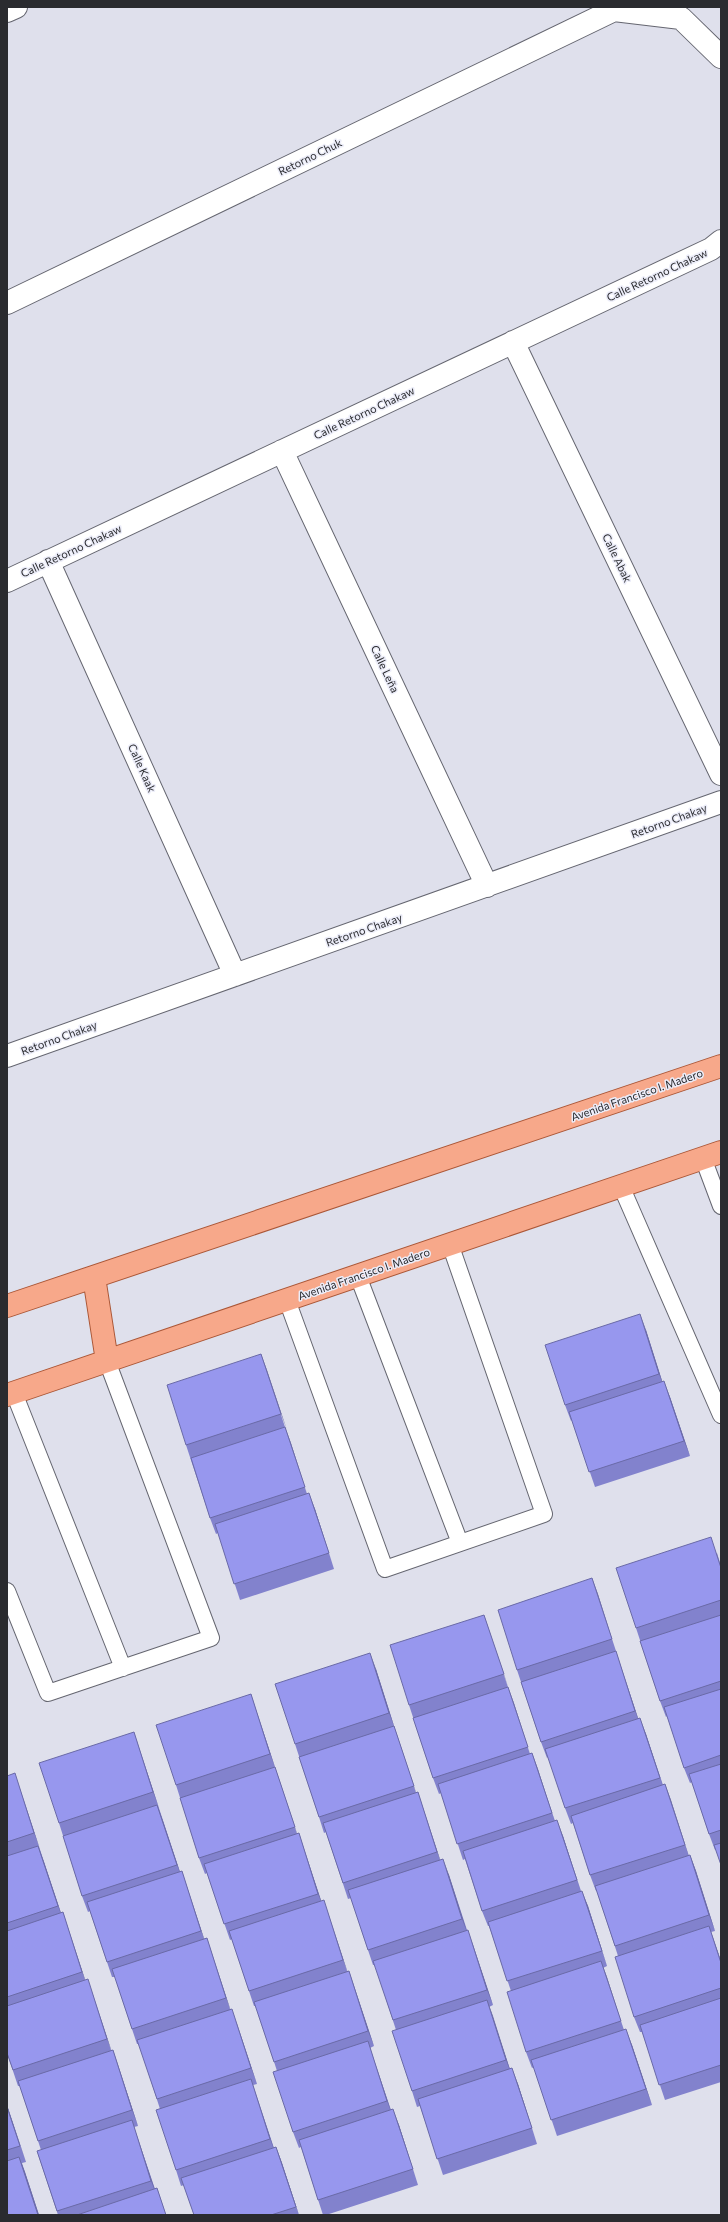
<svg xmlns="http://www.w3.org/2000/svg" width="728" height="2222" font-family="Commissioner,sans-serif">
<rect width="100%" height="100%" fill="#dfe0ec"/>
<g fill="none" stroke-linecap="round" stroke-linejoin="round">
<g stroke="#656670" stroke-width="18">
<path id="service" d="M703,1158l18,48
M621,1186l100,229
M358,1276l102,267
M287,1300l98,269 159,-55 -94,-270
M14,1393l109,275
M7,1591l41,102 163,-55 -104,-277"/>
</g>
<g stroke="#656670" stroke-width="24">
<path id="minor" d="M614,10l67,8 40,39
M7,11l9,-4
M7,303l607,-293
M513,342l208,432
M282,451l205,435
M48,561l187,414
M7,581l704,-332 10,-8
M7,1056l714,-254"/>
</g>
<g stroke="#ab5737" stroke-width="24">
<path id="primary" d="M94,1277l13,84
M7,1306l714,-240
M7,1395l714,-243"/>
</g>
<use href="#service" stroke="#fff" stroke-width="16"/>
<use href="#minor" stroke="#fff" stroke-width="22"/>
<use href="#primary" stroke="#f7a88a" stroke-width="22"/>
</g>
<path fill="#8282cd" d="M646,1330l16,51 8,16 20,59 -95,31 -23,-67 -1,1 -6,-16z
M261,1354l46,140 8,15 19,60 -94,31 -22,-67 -2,1 -6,-16 -24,-73z
M717,1553l4,13v299l-5,-16 -1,1 -6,-16 -17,-52 -2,1 -6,-15 -17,-52 -1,1 -6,-16 -24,-73z
M592,1578l46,140 8,16 17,51 2,-1 24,72 1,-1 6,16 19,60 -4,1 10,29v121l-56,18 -23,-68h-2l-6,-15 -16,-61 -21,-65h-1l-6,-16 -17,-52 -2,1 -6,-16 -17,-51 -1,1 -6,-16 -24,-72z
M484,1615l46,139 2,-1 23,68 8,15 18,55 7,15 19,60 -4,2 21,62 8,15 20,60 -95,31 -23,-69 -2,1 -6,-16 -15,-61 -22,-65h-1l-6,-15 -17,-52 -2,1 -22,-67 -2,1 -6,-16 -24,-73z
M376,1669l19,60 21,64 2,-1 22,68 9,15 18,55 6,15 20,60 -4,2 21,62 8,15 19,60 -94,31 -23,-69 -3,1 -5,-16 -16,-61 -21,-65h-2l-5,-15 -17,-52 -3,1 -22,-67 -2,1 -5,-16 -24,-73z
M251,1694l46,140 2,-1 22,68 8,15 18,55h2l25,75 -4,2 21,62 8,15 19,60 -92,30h-3l-22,-68 -2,1 -6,-16 -16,-61 -21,-65h-2l-5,-15 -17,-52 -2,1 -23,-67 -2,1 -6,-16 -23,-73z
M134,1732l46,140 2,-1 22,68 3,-1 23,71 7,15 20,60 -4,1 21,63 2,-1 6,16 17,52h-105l-10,-30 -3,1 -5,-16 -16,-61 -21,-65h-2l-5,-15 -17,-52h-3l-22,-66 -2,1 -6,-16 -23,-73z
M7,1776l13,13 41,124 2,-1 22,68 8,15 18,55h2l5,15 20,61 -4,1 21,62 2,-1 9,27h-108l-21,-64 4,-1 -21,-64h-2l-11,-33z
M7,2105l19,57 -4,1 17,52h-32z"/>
<path fill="#6a6aa7" d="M640,1314l6,16 19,60 -6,-16z
M261,1354l6,16 20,60 -6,-16z
M664,1381l6,16 20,59 -6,-15z
M285,1427l6,16 19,60 -5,-16z
M309,1493l6,16 19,60 -5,-16z
M592,1578l6,16 19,61 -5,-16z
M484,1615l25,75 -5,-16z
M616,1651l5,16 20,60 -6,-16z
M370,1653l6,16 19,60 -6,-16z
M508,1687l6,16 19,60 -5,-16z
M251,1694l5,16 20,60 -6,-16z
M640,1718l6,16 19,59z
M394,1726l5,16 20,60 -5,-16z
M134,1732l5,16 20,60 -6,-16z
M532,1753l6,16 19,60 -5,-16z
M275,1767l5,16 20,60 -5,-16z
M15,1773l5,16 20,60 -6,-16z
M665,1784l6,16 19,60 -5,-15z
M418,1792l5,16 20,60 -6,-16z
M157,1805l6,16 20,60 -6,-16z
M557,1820l6,16 19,60 -5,-16z
M299,1833l5,16 20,60 -6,-15z
M38,1846l6,16 20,60 -6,-16z
M690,1855l6,16 19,60 -6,-16z
M443,1859l6,16 19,60 -6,-16z
M182,1871l5,16 20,60 -6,-16z
M582,1891l6,15 19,60z
M324,1900l5,16 20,60 -6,-16z
M63,1912l5,16 20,60 -6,-16z
M709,1926l12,35v2z
M468,1930l25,75 -6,-15z
M207,1938l5,16 20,60 -6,-16z
M601,1961l6,16 19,60 -5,-16z
M349,1971l25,75 -6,-15z
M88,1979l5,16 20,60 -6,-16z
M487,2000l6,16 19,60 -6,-16z
M232,2009l25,75 -6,-16z
M626,2029l6,16 20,60 -6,-16z
M368,2041l5,16 20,60 -6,-16z
M113,2050l5,15 20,61 -6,-16z
M512,2068l6,16 19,60 -5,-16z
M251,2079l5,16 20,60 -6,-16z
M7,2105l19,57 -19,-55z
M393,2109l6,16 19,60 -5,-16z
M132,2120l5,16 20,60 -6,-15z
M276,2147l6,16 17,52 -3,-8z
M19,2157l6,15 14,43h-1z"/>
<path fill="#9797ee" stroke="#6a6aa7" d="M640,1314l19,60 -94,31 -20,-60z
M261,1354l20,60 -95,31 -19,-60z
M664,1381l20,60 -95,31 -20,-60z
M285,1427l20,60 -95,31 -19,-60z
M309,1493l20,60 -95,31 -19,-60z
M711,1537l10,31v32l-85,28 -20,-60z
M592,1578l20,61 -95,31 -19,-60z
M484,1615l20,59 -95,31 -19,-60z
M721,1615v66l-61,20 -20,-60z
M616,1651l19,60 -94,31 -20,-60z
M370,1653l19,60 -94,31 -20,-60z
M508,1687l20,60 -95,31 -20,-60z
M721,1689v66l-37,13 -20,-61z
M251,1694l19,60 -94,31 -20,-60z
M640,1718l20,60 -95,30 -20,-59z
M394,1726l20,60 -95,31 -20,-60z
M134,1732l19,60 -94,31 -20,-60z
M532,1753l20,60 -95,31 -19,-60z
M721,1764v66l-12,4 -20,-60z
M275,1767l20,60 -96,31 -19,-60z
M15,1773l19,60 -27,9v-66z
M665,1784l20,61 -95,30 -19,-59z
M418,1792l19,60 -94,31 -20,-60z
M157,1805l20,60 -95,31 -19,-60z
M557,1820l20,60 -95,31 -19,-60z
M299,1833l19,61 -94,30 -20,-60z
M721,1843v22l-7,-20z
M38,1846l20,60 -51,17v-67z
M690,1855l19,60 -94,31 -20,-60z
M443,1859l19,60 -94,31 -20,-60z
M182,1871l19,60 -94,31 -20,-60z
M582,1891l20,60 -95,30 -19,-59z
M324,1900l19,60 -94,31 -20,-60z
M63,1912l19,60 -75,25v-66z
M709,1926l12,37v25l-87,29 -19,-60z
M468,1930l19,60 -94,30 -20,-59z
M207,1938l19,60 -94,31 -20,-60z
M601,1961l20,60 -95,31 -19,-60z
M349,1971l19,60 -94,31 -20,-60z
M88,1979l19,60 -94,31 -6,-17v-47z
M721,1998v67l-62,20 -19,-60z
M487,2000l19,60 -94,31 -20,-60z
M232,2009l19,59 -94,31 -20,-59z
M626,2029l20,60 -95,31 -20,-60z
M368,2041l19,60 -94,31 -20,-60z
M113,2050l19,60 -94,31 -20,-60z
M512,2068l20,60 -95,31 -19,-60z
M251,2079l19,60 -94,31 -20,-60z
M7,2107l13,39 -13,4z
M393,2109l20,60 -95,31 -19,-60z
M132,2120l19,61 -94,30 -20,-60z
M276,2147l20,60 -25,8h-77l-13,-37z
M19,2157l19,58h-31v-54z
M157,2188l9,27h-89z"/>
<g text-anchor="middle" stroke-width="3" stroke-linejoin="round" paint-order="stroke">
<g font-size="11" fill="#2a2b2f" stroke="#ecedf9">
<text transform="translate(310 157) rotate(-26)" y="4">Retorno Chuk</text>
<text transform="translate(657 275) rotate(-25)" y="4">Calle Retorno Chakaw</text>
<text transform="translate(364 413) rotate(-25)" y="4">Calle Retorno Chakaw</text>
<text transform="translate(71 551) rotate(-25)" y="4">Calle Retorno Chakaw</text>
<text transform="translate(617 558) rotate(64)" y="4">Calle Abak</text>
<text transform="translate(385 669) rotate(65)" y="4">Calle Leña</text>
<text transform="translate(142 768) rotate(66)" y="4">Calle Kaak</text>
<text transform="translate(669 821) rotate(-20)" y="4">Retorno Chakay</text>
<text transform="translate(364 930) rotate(-19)" y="4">Retorno Chakay</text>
<text transform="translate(59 1038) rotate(-20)" y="4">Retorno Chakay</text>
<text transform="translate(637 1095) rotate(-19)" y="4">Avenida Francisco I. Madero</text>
<text transform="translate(364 1274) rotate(-19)" y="4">Avenida Francisco I. Madero</text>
</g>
</g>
<rect width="728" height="2222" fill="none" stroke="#2a2b2f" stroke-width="16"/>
</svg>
